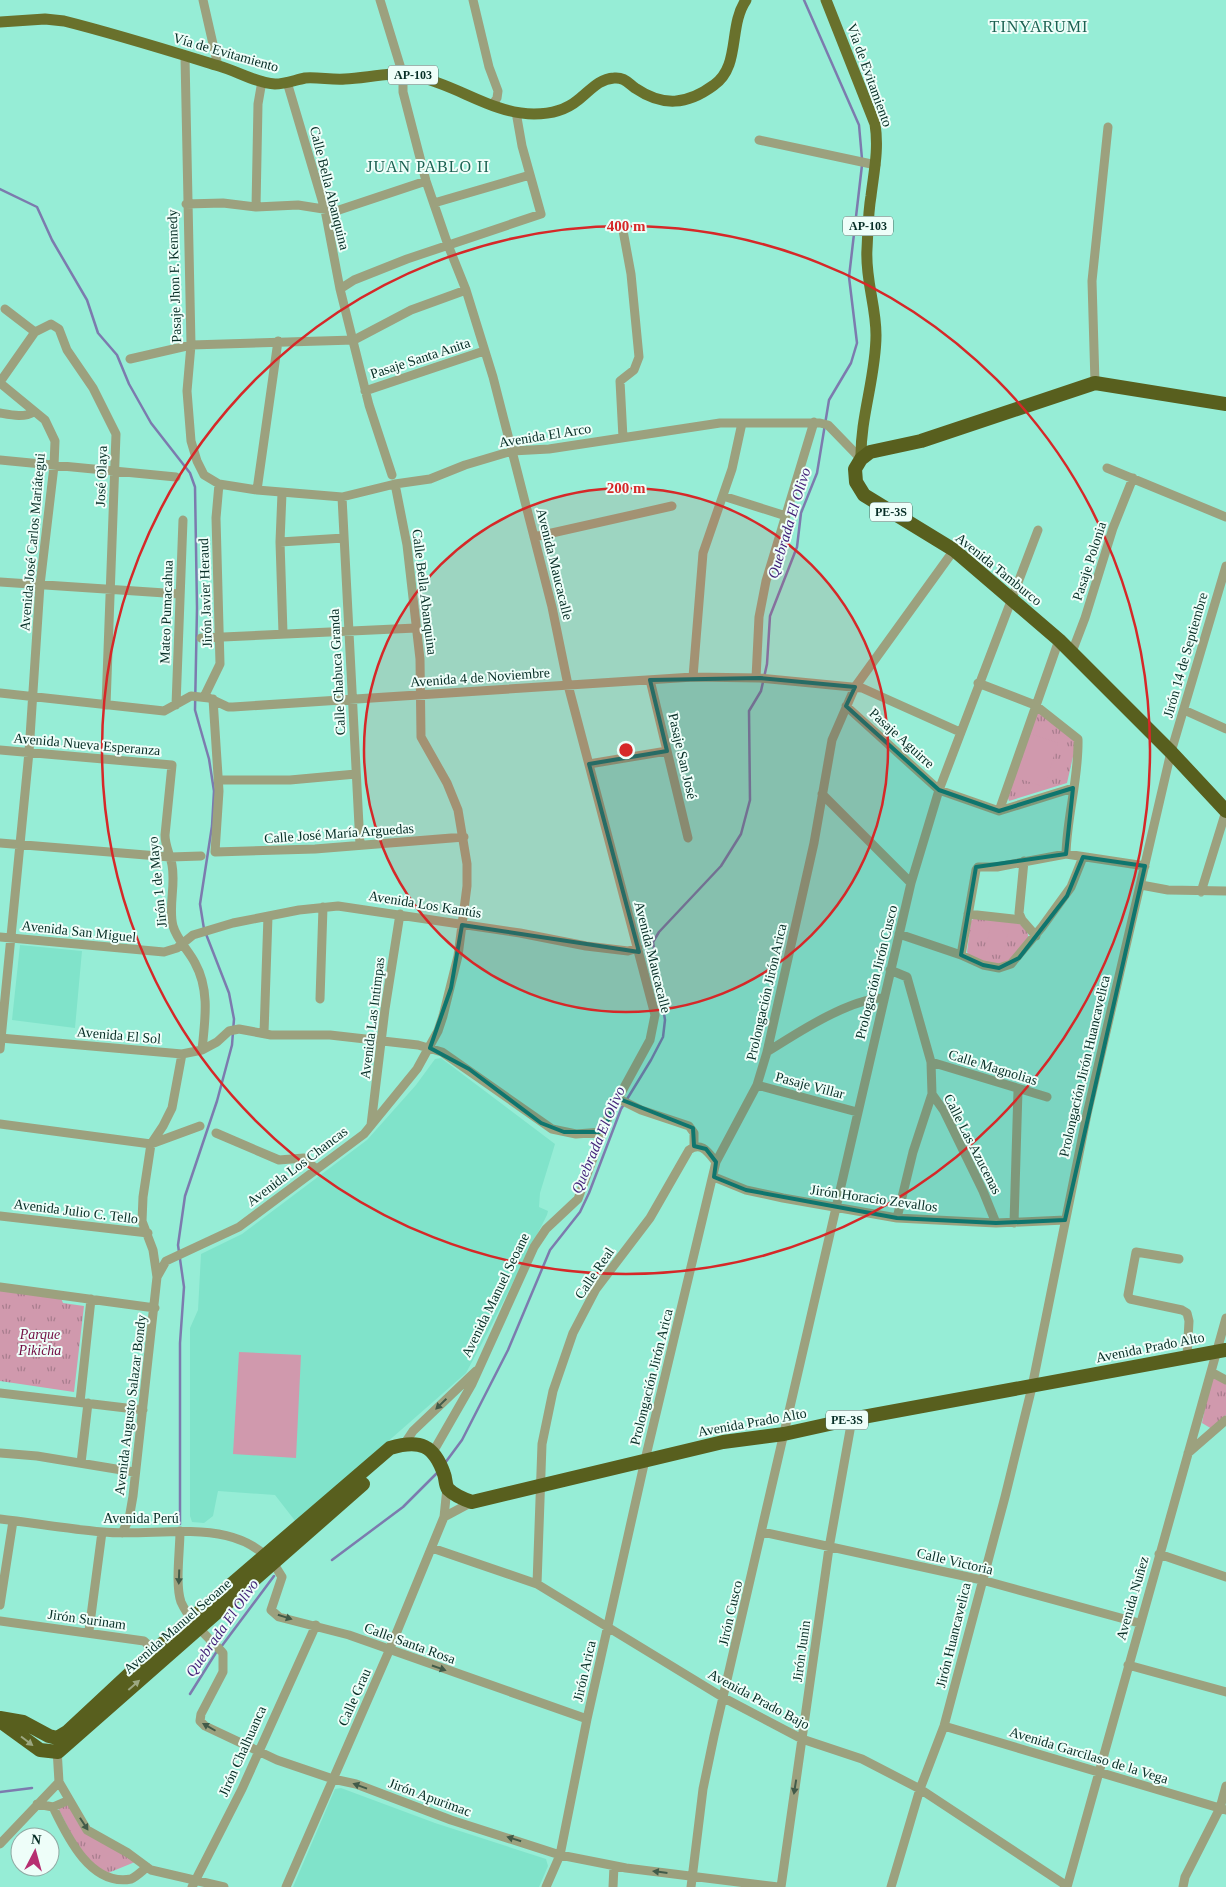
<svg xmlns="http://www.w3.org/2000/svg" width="1226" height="1887" font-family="Georgia,serif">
<defs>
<pattern id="grass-tufts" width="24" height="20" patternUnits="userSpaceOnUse" patternTransform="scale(1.25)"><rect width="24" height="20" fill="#d099ad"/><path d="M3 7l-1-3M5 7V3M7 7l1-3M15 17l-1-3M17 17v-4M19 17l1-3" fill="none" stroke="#a77d8d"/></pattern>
</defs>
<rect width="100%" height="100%" fill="#96edd6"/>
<path fill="#80e3ca" d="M20,945l62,6 -7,77 -63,-8z
M441,1058l114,86 -15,49 -1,14 9,4 -1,4 -58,115 -23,43 -170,149 -21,-27 -57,-4 -5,25 -9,7 -12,-1 -2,-6v-188l8,-18 3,-56 41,-20 125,-94 49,-55 19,-26z
M341,1788l94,35 111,36 2,7 -9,21h-246l42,-98z"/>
<path fill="url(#grass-tufts)" d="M1038,710l39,29 -10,44 -58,18 -2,-6z
M975,917c16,2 56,-1 53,22l-12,18 -19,9 -27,-10 -3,-4 4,-31z
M0,1288l61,10 2,5 21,3 -10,86 -74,-11z
M1211,1377l15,7v31l-14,14 -10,-6z
M68,1804l10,19 57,39 -27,11 -17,-9 -16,-23 -17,-33z"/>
<path fill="#d099ad" d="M1031,734l27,9 -14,44 -29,-10z
M991,923l18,4 -6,29 -18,-4z
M239,1352l62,3 -5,103 -63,-4z"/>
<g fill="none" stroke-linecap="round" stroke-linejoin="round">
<path stroke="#7c7bae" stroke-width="2.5" d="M804,0l55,125 3,34
M0,189l37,18 15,33 35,60 11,33 19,22 12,29 22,39 39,50 5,14 2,121 -2,102 14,49 5,32 -2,35 -12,78 4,25
M445,1463l17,-23 46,-90 42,-100 30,-38 9,-19 32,-84 30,-49 12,-23 2,-17 -12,-78 6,-10 62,-66 20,-32 9,-34 -1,-89 12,-20 6,-27 3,-48 27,-69 4,-34 16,-40 12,-73 22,-37 6,-20 -8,-66 13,-112
M180,1524v-181l4,-56 -6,-42 7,-49 32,-95 15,-56 2,-26 -5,-26 -23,-59
M332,1560l71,-53 35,-35
M221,1647l53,-71
M190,1694l27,-43
M0,1792l32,-4"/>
<path stroke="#9ca17e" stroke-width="9" d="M203,0l15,66
M380,0l23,75v17l23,89 22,64 18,45 27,87 59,230 16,78 87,330 -5,25 -41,75 -31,84 -32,30 -12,18 -62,137 -39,68
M473,0l16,67 9,24 -1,7 -5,7
M185,57l6,288 -4,46 4,50 6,20 7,14 15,9 38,6 85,7 53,-13 35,-5 35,-14 47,-14 37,-2 171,-26h100l8,2 33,34
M287,82l38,128 15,79 29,116 23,70
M759,140l117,25
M434,203l96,-28
M186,204l37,-1 33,4 42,-2 38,6 90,-30
M256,207l2,-103 4,-23
M622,225l9,49 8,83 -5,13 -14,11 3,57
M340,289l14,-9 53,-21 134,-45 -19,-68 -6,-34
M5,309l30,23 16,-8 8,5 8,21 26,38 23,46 -10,271
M130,359l61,-14 163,-5 57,-30 55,-20
M0,382l35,-50
M0,383l45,37 10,21 -1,25 -14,119 -11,167 -29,297
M1095,383l-3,-102 16,-154
M365,391l119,-40
M0,413c11,2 24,5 34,-1
M0,460l176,17
M1107,468l119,49
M257,490l21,-149
M282,493l-2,49 3,91
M723,496l63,20
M342,497l18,348
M534,537l138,-31
M280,542l64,-4
M0,582l180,12
M201,638l215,-10
M1072,652l13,-34 28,-90 20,-50
M693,677l10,-124 29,-84 10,-46
M756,678l3,-61 7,-36 48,-159
M650,680l38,158
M978,683l57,22 43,34c1,39 -11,76 -12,115
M0,693l164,18 27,-15 18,2 19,9h5l460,-30 67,1 102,10 98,44
M204,697l16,-33 -4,-146 3,-34
M213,699l6,92 -4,61 100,-3 149,-12
M176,705l7,-185
M846,706l93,84 60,21 74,-23
M1184,710l42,19
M0,750l172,15 -7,70c0,11 5,19 7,30 4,20 -4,42 1,61 4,14 16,25 22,37 15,27 10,57 7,87
M589,764l78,-13
M218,780h72l66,-6
M822,794l89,89
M999,811l60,-171
M0,843l170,14 31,-1
M1024,861l-5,52 3,7 14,16
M1141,885l27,5 58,1
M1201,892l25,-81
M968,914l54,6
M899,934l62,21 22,10 16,3 12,-4 31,-37 29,-40 12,-30
M0,937l164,15 13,-4 16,-13 40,-12 66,-13 39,-4 182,27 66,13 42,5 10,-3
M961,955l15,-85 2,-3h19l69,-13 79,12
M890,970l17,7 24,85 1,32 12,17 39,80 13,32
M320,999l3,-92
M264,1033l4,-117
M0,1038l182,16 20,-4 15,-8 12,-11 10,-2 32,6h59l88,10 24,7 110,77 24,5 27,-2
M767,1052c30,-19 82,-53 116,-54
M931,1062l116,35
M757,1085l100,27
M617,1098l24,12 48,16 5,7v13
M0,1124l151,20 49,-18
M371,1125l14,-116 15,-95
M216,1133l63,27 25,-2 12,11
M714,1177l32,13 37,8 114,20 99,5 69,-3
M0,1216l148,17
M897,1218l16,-66 19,-58
M1014,1223l4,-133
M1179,1259l-43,-7 -8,43 2,4 52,11 5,3 2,8 -2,36
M157,1277l9,-16 73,-34 125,-93 53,-65 21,-38 5,-15 15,-60 9,-70v-22l-9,-54 -11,-27 -26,-46 -1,-78 -13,-114 -12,-61
M0,1287l155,21
M1211,1372l15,8
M0,1393l143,17
M80,1402l11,-103
M405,1443l8,-12 63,-60
M0,1453l37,3 97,16
M1188,1453l38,-33
M81,1463l7,-60
M444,1517l3,-29
M0,1519c34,4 68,10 103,13 60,6 143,-21 179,45l-11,33 8,7 70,18 238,84
M180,1531c0,19 -5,54 1,71 9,20 28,36 42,51v19l-22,42 -1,7 5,5 72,34 56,19 23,5 95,36 109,35 66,13 152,19
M762,1532l220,48 157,43
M122,1533l7,-14 4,-23 24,-219 -4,-27 -11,-29 1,-24 8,-53 12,-18 9,-18 10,-54
M432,1548l105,36 187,114 78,41 60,20 58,30 147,97
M1159,1554l67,23
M537,1584l5,-140 11,-53 20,-58 23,-44 54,-71 39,-68c12,-9 19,2 27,12
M0,1605l13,-84
M0,1621l144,20 14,13
M89,1631l13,-99
M1128,1665l98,27
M944,1726l282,84
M57,1749l2,33 28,48 41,23 23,17 73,17
M37,1804l16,3 16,-7
M53,1807c13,27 37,80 78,72 5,-2 11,-8 16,-12
M0,1844l59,-62
M192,1887l50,-98 74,-164
M286,1887l103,-236 55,-134 28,-15
M546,1887l14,-32 27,-136 58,-259 71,-298 41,-77 10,-33 47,-209 18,-103 23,-53 99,-137
M613,1887l1,-21
M691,1887l12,-98 11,-53 197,-853 28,-93 99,-260
M781,1887l48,-339 23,-129
M891,1887l29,-98 24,-63 61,-229 27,-110 55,-273 84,-362 55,-186
M1067,1887l159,-569
M1183,1887l2,-10 35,-69 6,-22"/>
<path stroke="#69712c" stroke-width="11" d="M826,0l49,124c4,25 -1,47 -4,72 -3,17 -3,35 -4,53 -2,30 9,56 9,86 0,42 -16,82 -15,124
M0,22l45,-3 19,2c52,13 103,29 155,45 18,5 37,17 56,18 10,0 20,-4 30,-6 13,-1 27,2 40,1 23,-1 47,-8 70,-3 41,8 77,38 119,38 16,0 32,-4 44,-14 12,-9 20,-21 36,-22 10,-1 14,5 21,10 28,19 52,17 79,-3 27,-19 14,-59 32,-85"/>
<path stroke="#585f1e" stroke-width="14" d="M1226,404l-131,-21 -174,58 -51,11 -9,7 -6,10 1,13 8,13 90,55 105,90 112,112 55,59
M0,1718l23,4 26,14 8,2 10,-6 88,-82 235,-202c30,-9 44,-3 54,26 2,5 1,11 4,15 7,7 15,10 24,13l251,-60 61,-8 68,-15 374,-69
M0,1721l40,29 18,2 305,-268"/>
</g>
<defs><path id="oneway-solid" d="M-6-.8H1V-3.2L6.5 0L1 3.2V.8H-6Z" transform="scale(1.25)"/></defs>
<g fill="#425b49">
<use href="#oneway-solid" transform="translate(441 1404) rotate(136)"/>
<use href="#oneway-solid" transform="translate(179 1577) rotate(92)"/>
<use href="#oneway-solid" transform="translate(285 1617) rotate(18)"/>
<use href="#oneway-solid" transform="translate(439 1668) rotate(19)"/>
<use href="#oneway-solid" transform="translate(209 1727) rotate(-150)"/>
<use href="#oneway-solid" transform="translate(360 1786) rotate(-160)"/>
<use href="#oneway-solid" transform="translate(795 1787) rotate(99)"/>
<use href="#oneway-solid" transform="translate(84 1824) rotate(57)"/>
<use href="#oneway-solid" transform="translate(514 1839) rotate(-162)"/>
<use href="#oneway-solid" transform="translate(660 1872) rotate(-173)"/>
</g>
<g fill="#9ca781">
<use href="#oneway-solid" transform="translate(134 1685) rotate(-41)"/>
<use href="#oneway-solid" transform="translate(27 1741) rotate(37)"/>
</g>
<path fill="#0f766e" fill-opacity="0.2" stroke="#0f766e" stroke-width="4" stroke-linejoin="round" d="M760,678l95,9 -9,19 93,84 60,21 74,-23 -7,66 -90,13 -15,88 22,10 16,3 20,-10 48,-62 16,-39 62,9 -80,354 -69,3 -99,-5 -151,-28 -32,-13 2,-15 -10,-13 -12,-3 -1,-18 -76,-30 -14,34h-39l-23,-9 -72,-54 -39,-21 21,-60 11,-63 177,27 -50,-188 78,-13 -17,-71z"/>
<circle cx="626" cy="750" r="262" fill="#d62828" fill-opacity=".12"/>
<g fill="none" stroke="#d62828" stroke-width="2.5">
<circle cx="626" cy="750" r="262"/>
<circle cx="626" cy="750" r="524"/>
</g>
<g text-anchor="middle" stroke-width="4" stroke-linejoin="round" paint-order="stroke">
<g fill="#eefef9" stroke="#4c6c65" stroke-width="1">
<rect x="388" y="65.5" width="50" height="19" rx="4"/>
<rect x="843" y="216.5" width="50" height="19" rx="4"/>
<rect x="870" y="502.5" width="42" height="19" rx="4"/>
<rect x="826" y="1410.5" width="42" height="19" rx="4"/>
</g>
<g font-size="12" font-weight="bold" fill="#062d25">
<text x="413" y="79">AP-103</text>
<text x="868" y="230">AP-103</text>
<text x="891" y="516">PE-3S</text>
<text x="847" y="1424">PE-3S</text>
</g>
<g font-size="14" fill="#062d25" stroke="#eefef9">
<text transform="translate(226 52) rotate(16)" y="5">Vía de Evitamiento</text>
<text transform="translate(870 75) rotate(70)" y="5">Vía de Evitamiento</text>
<text transform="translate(330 188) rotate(76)" y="5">Calle Bella Abanquina</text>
<text transform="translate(174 276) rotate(-92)" y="5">Pasaje Jhon F. Kennedy</text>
<text transform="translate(420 358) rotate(-18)" y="5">Pasaje Santa Anita</text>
<text transform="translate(545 435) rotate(-9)" y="5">Avenida El Arco</text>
<text transform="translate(101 476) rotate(-88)" y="5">José Olaya</text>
<text transform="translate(32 542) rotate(-85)" y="5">Avenida José Carlos Mariátegui</text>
<text transform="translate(1089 561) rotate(-72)" y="5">Pasaje Polonia</text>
<text transform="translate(555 564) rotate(76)" y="5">Avenida Maucacalle</text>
<text transform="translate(999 569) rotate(39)" y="5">Avenida Tamburco</text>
<text transform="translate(425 592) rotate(83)" y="5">Calle Bella Abanquina</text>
<text transform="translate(205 593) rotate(-92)" y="5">Jirón Javier Heraud</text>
<text transform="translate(166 612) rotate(-88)" y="5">Mateo Pumacahua</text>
<text transform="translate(1185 655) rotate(-74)" y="5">Jirón 14 de Septiembre</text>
<text transform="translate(337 672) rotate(-93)" y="5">Calle Chabuca Granda</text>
<text transform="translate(480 677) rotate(-4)" y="5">Avenida 4 de Noviembre</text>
<text transform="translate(902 738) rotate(42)" y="5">Pasaje Aguirre</text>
<text transform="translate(87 744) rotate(5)" y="5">Avenida Nueva Esperanza</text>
<text transform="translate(683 756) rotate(77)" y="5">Pasaje San José</text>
<text transform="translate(339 833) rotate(-4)" y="5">Calle José María Arguedas</text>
<text transform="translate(157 882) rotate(-96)" y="5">Jirón 1 de Mayo</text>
<text transform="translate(425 904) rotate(9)" y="5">Avenida Los Kantús</text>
<text transform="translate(79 931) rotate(6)" y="5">Avenida San Miguel</text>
<text transform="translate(653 957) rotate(76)" y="5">Avenida Maucacalle</text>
<text transform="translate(876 972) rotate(-76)" y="5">Prologación Jirón Cusco</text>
<text transform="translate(766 992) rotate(-77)" y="5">Prolongación Jirón Arica</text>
<text transform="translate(372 1018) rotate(-83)" y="5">Avenida Las Intimpas</text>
<text transform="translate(119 1035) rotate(5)" y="5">Avenida El Sol</text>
<text transform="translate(1084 1066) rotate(-77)" y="5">Prolongación Jirón Huancavelica</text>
<text transform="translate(993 1067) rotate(17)" y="5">Calle Magnolias</text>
<text transform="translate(810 1085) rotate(15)" y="5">Pasaje Villar</text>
<text transform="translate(973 1144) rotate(63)" y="5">Calle Las Azucenas</text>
<text transform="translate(297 1166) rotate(-37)" y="5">Avenida Los Chancas</text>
<text transform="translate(874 1198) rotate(8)" y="5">Jirón Horacio Zevallos</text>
<text transform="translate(76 1211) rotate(7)" y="5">Avenida Julio C. Tello</text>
<text transform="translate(594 1273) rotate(-56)" y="5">Calle Real</text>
<text transform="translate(495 1295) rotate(-64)" y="5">Avenida Manuel Seoane</text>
<text transform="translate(1150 1347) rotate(-11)" y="5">Avenida Prado Alto</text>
<text transform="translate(651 1377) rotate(-76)" y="5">Prolongación Jirón Arica</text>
<text transform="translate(130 1405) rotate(-83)" y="5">Avenida Augusto Salazar Bondy</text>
<text transform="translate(752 1422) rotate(-10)" y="5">Avenida Prado Alto</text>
<text x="141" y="1523">Avenida Perú</text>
<text transform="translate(955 1561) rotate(13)" y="5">Calle Victoria</text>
<text transform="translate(1132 1598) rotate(-74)" y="5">Avenida Nuñez</text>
<text transform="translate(730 1613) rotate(-77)" y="5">Jirón Cusco</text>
<text transform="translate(87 1619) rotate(8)" y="5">Jirón Surinam</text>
<text transform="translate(177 1626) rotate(-41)" y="5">Avenida Manuel Seoane</text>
<text transform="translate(953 1635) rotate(-76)" y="5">Jirón Huancavelica</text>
<text transform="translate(410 1643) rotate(20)" y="5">Calle Santa Rosa</text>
<text transform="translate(801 1651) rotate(-82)" y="5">Jirón Junin</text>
<text transform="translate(584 1671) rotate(-77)" y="5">Jirón Arica</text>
<text transform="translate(354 1697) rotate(-66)" y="5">Calle Grau</text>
<text transform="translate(759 1699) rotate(28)" y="5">Avenida Prado Bajo</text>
<text transform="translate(242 1751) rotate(-66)" y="5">Jirón Chalhuanca</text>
<text transform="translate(1089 1755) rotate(17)" y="5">Avenida Garcilaso de la Vega</text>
<text transform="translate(430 1797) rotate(20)" y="5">Jirón Apurimac</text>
</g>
<g font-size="14" font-style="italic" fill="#720c42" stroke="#eefef9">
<text x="40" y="1339">Parque<tspan x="40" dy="16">Pikicha</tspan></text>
</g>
<g font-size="15" font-style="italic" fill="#401f77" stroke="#eefef9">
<text transform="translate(789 523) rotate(-73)" y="5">Quebrada El Olivo</text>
<text transform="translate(598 1140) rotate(-67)" y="5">Quebrada El Olivo</text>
<text transform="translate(222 1628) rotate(-55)" y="5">Quebrada El Olivo</text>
</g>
<g font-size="16" letter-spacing="1" fill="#1a6151" stroke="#eefef9">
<text x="1039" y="32">TINYARUMI</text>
<text x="428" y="172">JUAN PABLO II</text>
</g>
</g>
<circle cx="626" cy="750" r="8" fill="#d62828" stroke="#eefef9" stroke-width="2.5"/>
<g font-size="15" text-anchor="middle" font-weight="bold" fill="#d62828" stroke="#eefef9" stroke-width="4" stroke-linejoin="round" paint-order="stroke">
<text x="626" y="231">400 m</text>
<text x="626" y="493">200 m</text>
</g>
<g transform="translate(35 1852) rotate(6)"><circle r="24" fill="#eefef9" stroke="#91aaa4"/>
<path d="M0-4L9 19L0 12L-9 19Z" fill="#b62f71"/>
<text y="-8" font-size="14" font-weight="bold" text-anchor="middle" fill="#062d25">N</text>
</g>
</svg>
